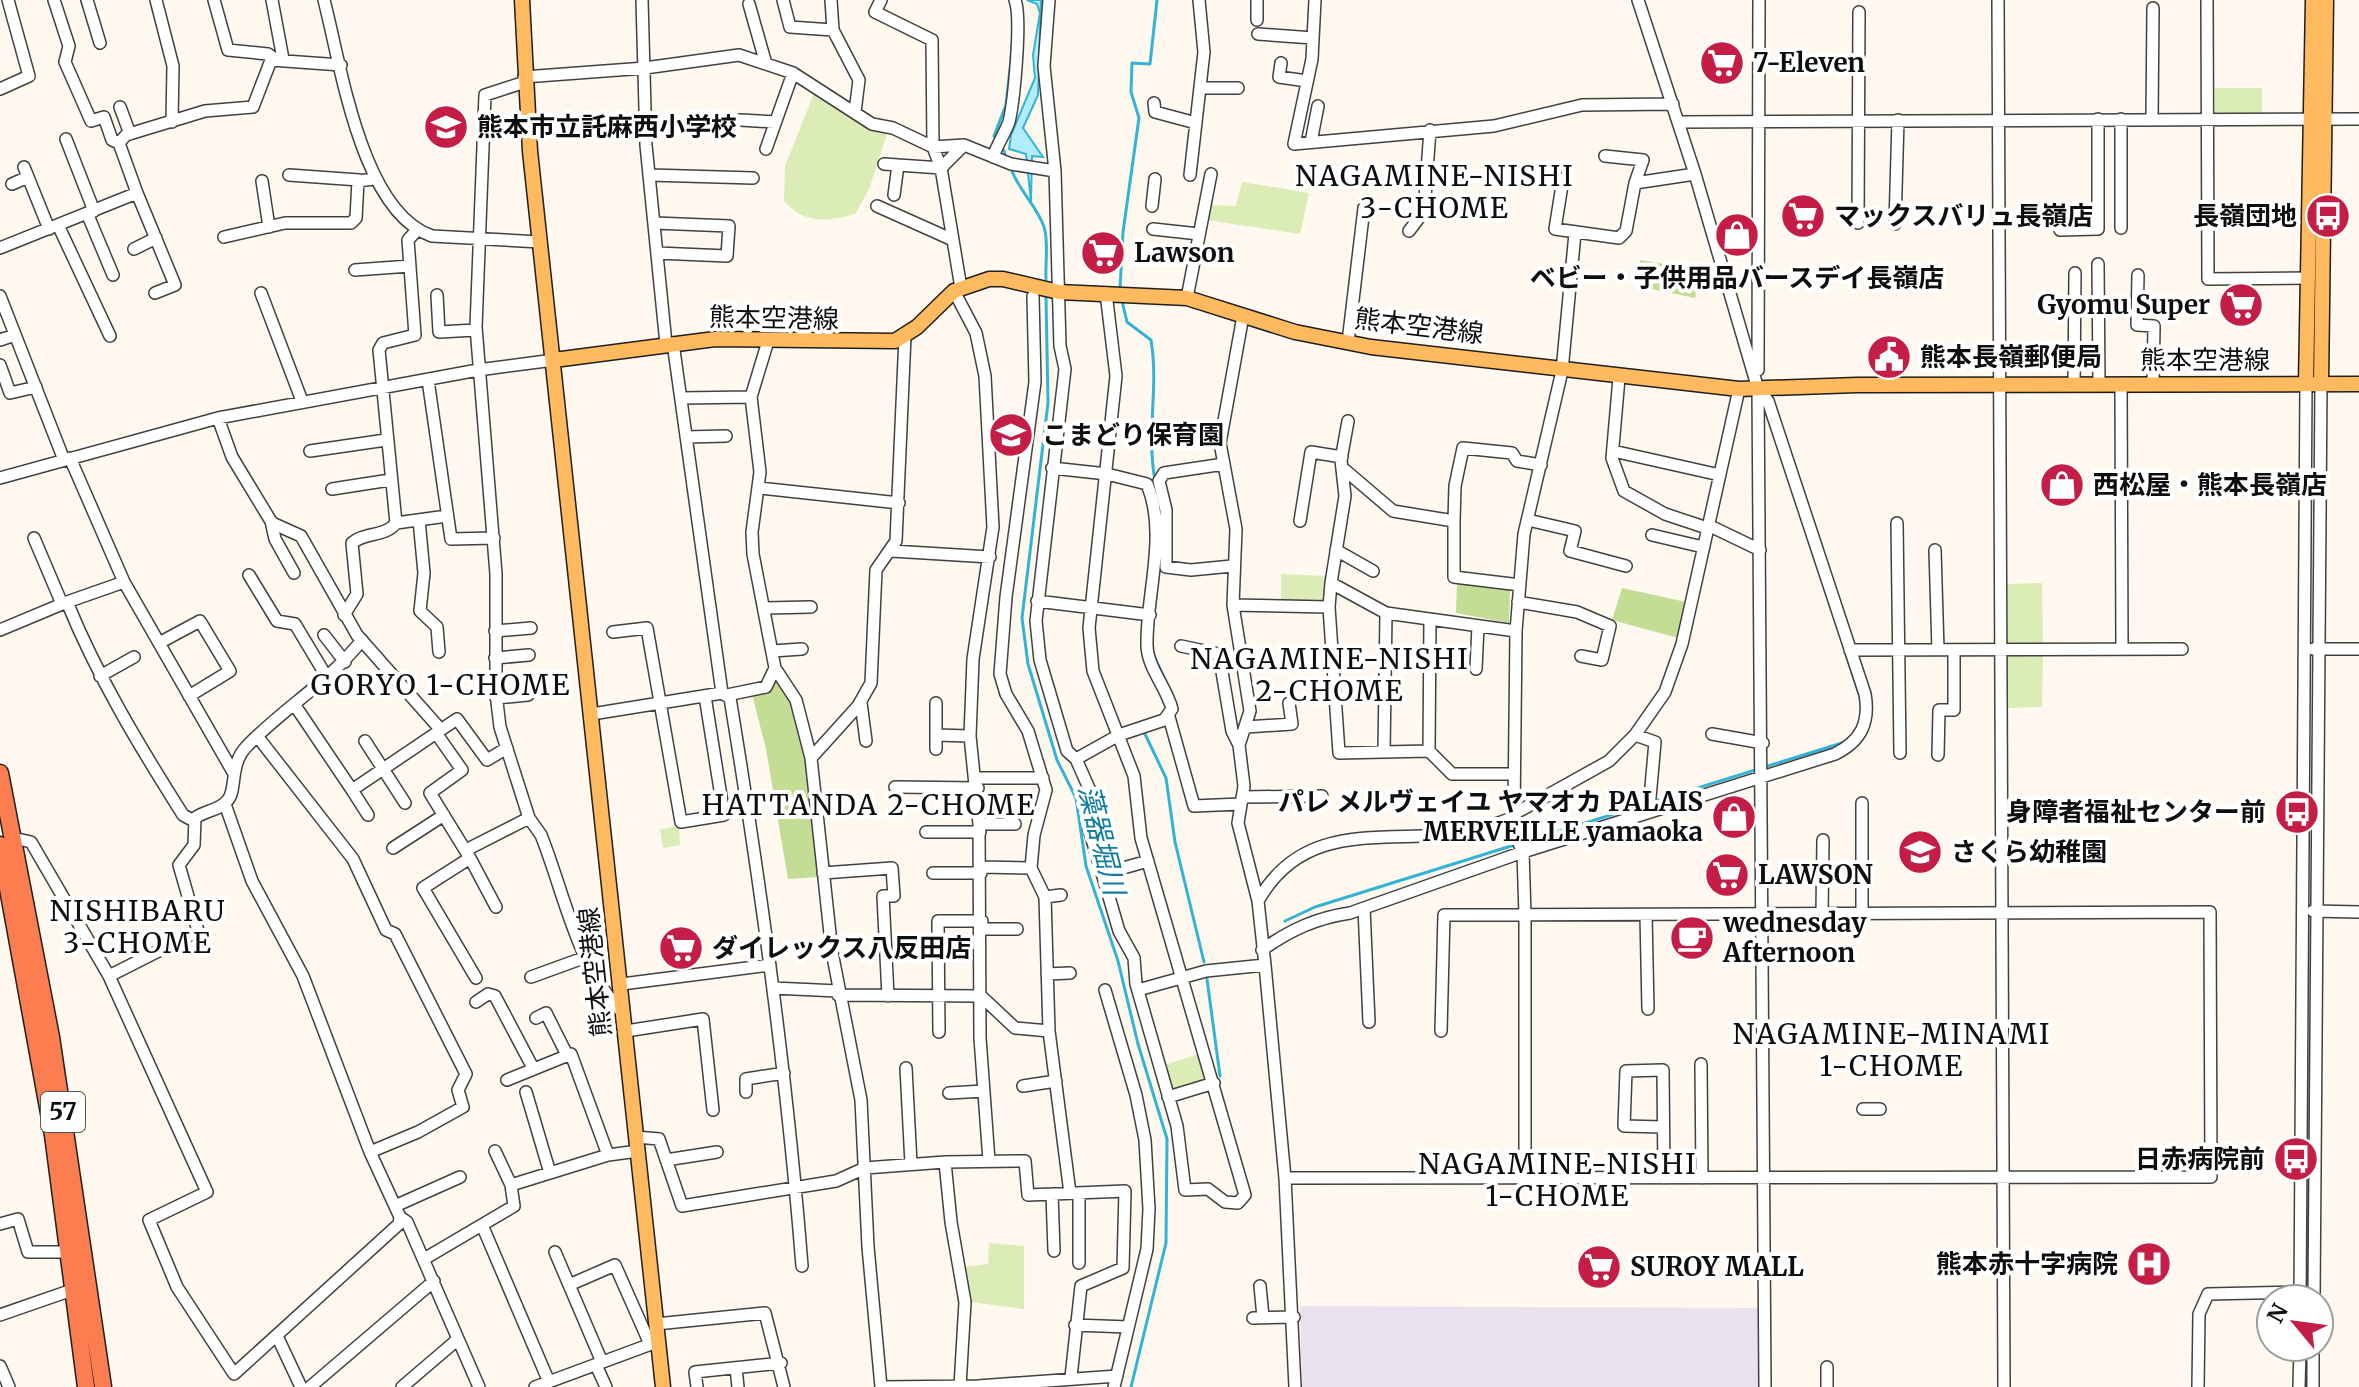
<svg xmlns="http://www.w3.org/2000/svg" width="2359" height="1387" font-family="Merriweather,'Noto Sans JP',serif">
<rect width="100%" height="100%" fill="#fff8ee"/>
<path fill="#e9e1ed" d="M1300,1306l458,2v79h-456z"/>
<path fill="#dcecb6" d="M2215,88h47v26h-47z
M815,91l73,40 -19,58 -14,25c-27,8 -51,10 -71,-13l1,-35z
M1242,182l67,11 -9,41 -94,-14 3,-15 27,1z
M1281,574l44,2 1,25 -45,1z
M2042,583l1,62h-38v-61z
M2005,653h38l-1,54 -35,1z
M679,826l1,19 -17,3 -3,-19z
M1202,1053l5,26 -33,10 -3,-2 -6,-22z
M989,1243l35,3v63l-54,-7 -7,-35 25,-3z"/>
<path fill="#c3dd94" d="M1640,260l60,10 -5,28 -58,-12z
M1457,582l53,5 -1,36 -53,-10z
M1622,588l64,14 -8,36 -66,-18z
M776,679l17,26 10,38 15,134 -30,2 -22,-130 -14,-55 16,-4z"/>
<path fill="#b0ecf9" stroke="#33b3d5" stroke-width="2" d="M1027,0h14l-3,95 -15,33 20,29 -11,-1 -1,46 -5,-48 -17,-5 2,-14 24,-57 -2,-23 7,-42 -3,-9z"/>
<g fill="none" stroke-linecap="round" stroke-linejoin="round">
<path stroke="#33b3d5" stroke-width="3" d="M994,136l12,-31 6,-54
M1003,149l2,5
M1012,171c8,21 25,35 32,56 5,15 1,37 2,52
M1120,289l3,-57 16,-114 -8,-26 1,-29 18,1 7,-64
M1046,297l2,106 -26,215 6,46 29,96 19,38 10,68 32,95 20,83 29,95 -1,104 -35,144
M1122,301l5,21 24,18c8,47 -5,93 4,140
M1154,614l6,-59
M1846,654l15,46
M1154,656l12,26
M1144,732l22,46 9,64 29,120
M1285,921l30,-14 527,-164
M1207,979l13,97"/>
<g stroke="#414141" stroke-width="14">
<path id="minor" d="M54,0l15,46 -4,16 26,59 13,-4 8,23 7,3 18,50
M87,0l13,43
M156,0l17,66 -1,56
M214,0l14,50 40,4 7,5
M272,0l11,59
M324,0c17,65 37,212 108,236l108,6
M642,0l4,145 20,199
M783,0l7,27 43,3
M831,0l2,30 26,50 -4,32
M881,0l-6,12 57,28 1,107 8,21 20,120
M1049,0l-5,66 11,105 5,175 5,23 -29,252 4,39 27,91 9,8 16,36 -3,34 30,102 15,27 2,26 41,142 8,64 23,-1 17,13 13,1 7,-8 -104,-357 -7,-62 -41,-105 -4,-43 27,-252 -10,-83
M1257,0v20
M1315,0l-3,59 -18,85 200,-18 88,-21 91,-1
M1998,0l6,1387
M2207,0l1,279 101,-1
M749,4l17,60
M1258,34l55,4
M1281,63l-2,14 28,4
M524,77l121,-9 94,-13 54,18 79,51 21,4 40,19 31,-2 47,19 44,7
M525,82l-40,13 -9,232 20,247v120l4,33 29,91 12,17c24,60 36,133 83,179
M1200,88h38
M0,89l29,-13 -21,-76
M1154,103l1,9 41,11
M120,107l10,27
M2152,119l1,-111
M740,120l35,2
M1678,122l681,-3
M646,129l41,-3
M66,139l28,72
M1311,142l7,-36
M119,143l7,-8 79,-24 48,-4 18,-47 70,5
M766,149l27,-76
M1605,156l38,4 -8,23
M993,157c4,-12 12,-24 16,-35 5,-21 13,-104 6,-122
M884,164l57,4 23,-23
M24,167l25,62
M289,175l70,5
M650,175l103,3
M1190,175l14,-123 -5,-52
M1563,179l-8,50 64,9 7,-7 9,-48 60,-9
M262,181l7,46
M12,184l16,-7
M894,195l4,-30
M877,206l76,34
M1152,206l3,-27
M87,213l26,62
M2098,213h-39l1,17 38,-1v-110
M655,223l74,3 -2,30 -70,-3
M1858,223l1,-211
M1895,224l3,-104
M58,225l52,111
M2121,228v-109
M1153,229l46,5
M1409,231l15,-20 6,-81
M224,237l61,-14h66l5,-5 2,-37 16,-2
M0,248l137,-55 38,92 -20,8
M134,249l22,-11
M2098,264l1,121
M355,270l55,-4
M2138,275l-1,50 17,1 -1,58
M954,291l22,42 9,43 8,151 -20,132 -3,77 9,88 1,214 9,123
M261,293l41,108
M437,295l2,37 37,-2
M0,296l64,164
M1187,298l24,-124
M1243,316l-23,127 16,86 -3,76 17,106 -11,34 5,41 -6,37 20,78 7,64 20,213 10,209
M0,340l15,-5
M768,341l-17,56 9,75 -8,60 1,22 22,114 21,32 15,58
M1348,342l16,-134
M673,343l49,350
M0,365l10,28 26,-6
M1758,370l1,-370
M1619,378l-7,80 12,33 41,23 42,14
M428,380l23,159 43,-1
M2074,385l1,-112
M2121,385l1,263
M1758,388l7,999
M681,398l70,-1
M218,418l14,39 40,66 29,13 56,99 84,95
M686,437l40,-1
M310,451l76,-11
M1613,451l107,24
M70,458l54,124 109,190
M1224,464l-60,9 -5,8 7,29v57l25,3 41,-4
M1052,468l55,6 40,10c21,50 -1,110 0,161 0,22 20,43 25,64l-8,11 -45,15 -43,24
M1345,470l48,41 61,10v56l66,8
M0,478l218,-60 260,-48 76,-10
M760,488l139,15
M332,489l58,-9
M419,520l5,53 -4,38 17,16 2,25
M1528,520l47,11 -5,20 56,15
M271,521l4,18 19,34
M1300,521l11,-69 31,5
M1454,521l1,-35 8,-38 49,5 5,8 24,4
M396,523l51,-7
M1897,523l3,230
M1708,525l52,25
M1652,535l51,12
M34,538l28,66
M1336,550l37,21
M1935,550l3,100
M892,551l98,6
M249,575l28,46 18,3 33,55
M1331,583l14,-87 -4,-36 7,-39
M1037,601l113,14
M67,602l57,-20
M1518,602l59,10 33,14 -8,34 -21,-4
M1233,605l96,2 10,146 90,-2 23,23h62
M1329,607l2,-24 55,30 -2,139
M765,608l46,-1
M1386,613l130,18
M344,615l13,-21 -5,-51c12,-11 34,-6 44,-20l-17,-173 4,-7 32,-8 -7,-95 9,-10
M0,630l67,-28c31,76 73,145 116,213l11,6
M495,631l36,-3
M613,632l34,-4 34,194 43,-7 -19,-119
M324,635l21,27
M159,643l41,-22 30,50 -41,25
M1181,646l38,8 13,77 7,14
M2313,649h46
M1850,650l332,-1
M772,651l30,-2
M495,658l34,-3
M1476,669l2,-43
M100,676l34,-19
M727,695l39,-8 9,-19
M496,698l32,-3
M861,703l5,38
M294,704l58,86 105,-71 30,41 20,-12
M592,714l130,-21 8,5c31,188 57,377 72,568
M1169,717l25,89 46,-2
M1246,727l46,-3 -3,-21
M436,733l26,37 -32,23 40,65 -47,30 53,90
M1712,734l51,9
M936,735l34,1
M1635,735l20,7 -5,56
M257,736l96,123 33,71 9,4 71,140 -8,16 5,17 -45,25 -48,20
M365,741l40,62
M936,749v-46
M1429,751l1,-132
M1938,755l1,-45h15v-60
M975,778h68
M895,787l83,1
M352,790l16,25
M1242,797l80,-1
M1862,803v111
M225,804l27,77 51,95 67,176 30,65 7,5 72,165
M1514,814l95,-53 26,-26 30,-43 17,-48 57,-255
M979,824h36
M926,832h54
M13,838l18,4 78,134 98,216 -58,28 28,67 57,87 165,-150 1,-7
M393,848l51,-33
M466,850l63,-32
M470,858l26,49
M981,867l50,1 14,29 4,134
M1031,868l3,-33 12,-45 -18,-59 -22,-37 -6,-20 6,-77 29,-215 -2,-86
M823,873l69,-5 2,28h-11l5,100
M933,873h48
M1102,874l46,-13
M1045,897l16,-2
M1258,901c45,-80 123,-59 198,-67 19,-2 40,-10 59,-17
M1364,908l5,114
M2313,911l46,1
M1822,914l1,-74
M1646,915l2,94
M982,929h35
M1262,950c28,-20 54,-32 88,-37l173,-61 312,-98c26,-13 35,-31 30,-60l-97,-293 -10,-12 -63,-215 -57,-174
M1047,974l23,-1
M109,976l89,-45 -19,-66 15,-20 1,-27c9,-7 25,-8 32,-17 11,-11 1,-37 21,-56 38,-39 80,-62 114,-105
M531,977l55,-20
M622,984l148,-19
M773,988l65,3
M1105,990l31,105 9,45 4,69 -2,40 -33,138
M1138,990l68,-19 59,-6
M838,995l143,1 34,32 34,3 21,162
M476,1002l12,-8 7,2 38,72
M536,1018l10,-5 20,40
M626,1031l77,-12 10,91
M939,1032l-1,-111h44
M1701,1064l1,114
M906,1068l5,96
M507,1080l64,-26 37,101
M1023,1086l33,-5
M526,1092l24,81
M746,1092v-13l38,-6
M949,1093l35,-2
M1168,1097l46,-14
M1863,1109h17
M1663,1127l-39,-1 2,-55 37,-1 1,108
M636,1137l23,2 23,67 154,-25 29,-13 80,-6 80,-1 3,34 97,-4 -2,77 -42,18 -10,91
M495,1151l16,34
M666,1160l51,-8
M945,1162l6,60 14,80 -5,84
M1285,1178l926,-1 -1,-265 -766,3 -3,116
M1525,1178v-263l-2,-63 -7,-15 -2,-23 2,-183 8,-97 38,-163 13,-138
M1052,1194l2,57
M395,1206l65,-29
M0,1224l18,-5 10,33h40
M482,1225l67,157
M555,1252l47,110
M424,1259l90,-53 -3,-21 97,-30 30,-4
M1079,1263v-70
M569,1285l46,-20 35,79
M1260,1286l3,31
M2300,1299l6,-915
M2314,1299l7,-915
M0,1315l72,-25
M1253,1318l41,-1
M656,1324l109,-11 19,74
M1075,1325l53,2
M277,1336l24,51
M596,1365l10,22
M0,1366l9,21
M1827,1367v20
M736,1368l2,19
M310,1387l124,-106
M402,1387l55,-47
M535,1387l119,-44
M697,1387l-2,-15 86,-9
M881,1387l-13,-140 -7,-147 -29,-148 -21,-194 47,-52 13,-23 5,-113 20,-29 9,-205
M881,1387l97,-1 139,-10
M2198,1387l1,-73 9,-20 96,-2
M2299,1387l1,-40
M2313,1387v-40"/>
</g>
<g stroke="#1f1f1f" stroke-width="17">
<path id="major" d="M522,0l8,151 133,1236
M554,360l161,-21 180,2 22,-14 37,-36 35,-12h14l56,13 128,6 108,34 76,15 368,42 118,-4 502,-1
M2306,384l7,-384
M2321,384l5,-384"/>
</g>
<g stroke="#1f1f1f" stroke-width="19">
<path id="highway" d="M0,773l51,264 52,350
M0,845l53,290 33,252"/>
</g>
<use href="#minor" stroke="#fff" stroke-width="11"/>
<use href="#major" stroke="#ffb95e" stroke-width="14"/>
<use href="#highway" stroke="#fc7d4f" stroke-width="16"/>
</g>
<defs>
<g id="supermarket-disc" transform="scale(2.3)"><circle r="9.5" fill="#c51e46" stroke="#fff"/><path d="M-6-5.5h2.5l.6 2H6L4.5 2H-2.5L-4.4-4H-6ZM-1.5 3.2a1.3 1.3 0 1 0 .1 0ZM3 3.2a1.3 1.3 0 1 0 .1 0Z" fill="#fff"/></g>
<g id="school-disc" transform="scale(2.3)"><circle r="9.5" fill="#c51e46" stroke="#fff"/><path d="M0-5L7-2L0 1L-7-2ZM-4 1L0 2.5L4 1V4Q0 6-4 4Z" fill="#fff"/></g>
<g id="bus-disc" transform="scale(2.3)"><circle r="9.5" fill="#c51e46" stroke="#fff"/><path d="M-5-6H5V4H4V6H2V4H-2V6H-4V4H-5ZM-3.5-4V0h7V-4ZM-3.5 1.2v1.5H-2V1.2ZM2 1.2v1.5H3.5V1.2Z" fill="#fff"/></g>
<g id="shop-disc" transform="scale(2.3)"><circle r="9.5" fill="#c51e46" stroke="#fff"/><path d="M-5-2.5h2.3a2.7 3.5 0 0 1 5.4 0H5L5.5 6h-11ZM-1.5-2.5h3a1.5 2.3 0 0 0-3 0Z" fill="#fff"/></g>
<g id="civic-disc" transform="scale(2.3)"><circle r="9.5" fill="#c51e46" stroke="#fff"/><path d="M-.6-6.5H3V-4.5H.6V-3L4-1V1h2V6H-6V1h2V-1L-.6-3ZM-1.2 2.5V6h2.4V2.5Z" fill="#fff"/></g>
<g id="cafe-disc" transform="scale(2.3)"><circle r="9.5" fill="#c51e46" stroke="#fff"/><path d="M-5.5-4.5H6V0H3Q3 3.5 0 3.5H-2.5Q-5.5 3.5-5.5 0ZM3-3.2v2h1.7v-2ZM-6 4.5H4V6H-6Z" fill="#fff"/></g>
<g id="hospital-disc" transform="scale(2.3)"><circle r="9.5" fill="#c51e46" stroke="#fff"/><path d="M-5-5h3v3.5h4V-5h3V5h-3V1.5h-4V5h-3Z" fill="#fff"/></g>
</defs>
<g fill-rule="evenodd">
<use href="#supermarket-disc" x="1722" y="63"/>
<use href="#school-disc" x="446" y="127"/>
<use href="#supermarket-disc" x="1803" y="216"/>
<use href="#bus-disc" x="2328" y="216"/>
<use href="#shop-disc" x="1737" y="235"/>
<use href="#supermarket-disc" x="1103" y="253"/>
<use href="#supermarket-disc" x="2241" y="305"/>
<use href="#civic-disc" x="1889" y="357"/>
<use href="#school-disc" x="1011" y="435"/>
<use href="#shop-disc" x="2062" y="485"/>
<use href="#bus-disc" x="2297" y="812"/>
<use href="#shop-disc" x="1734" y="817"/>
<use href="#school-disc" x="1920" y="852"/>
<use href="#supermarket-disc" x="1727" y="875"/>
<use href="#cafe-disc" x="1692" y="938"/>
<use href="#supermarket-disc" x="681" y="948"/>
<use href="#bus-disc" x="2296" y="1159"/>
<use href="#hospital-disc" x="2149" y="1264"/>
<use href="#supermarket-disc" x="1599" y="1267"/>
</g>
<g text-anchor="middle" stroke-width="8" stroke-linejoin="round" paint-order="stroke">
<rect fill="#fff" stroke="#565656" stroke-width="2" x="41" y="1092" width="44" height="40" rx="6"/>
<g font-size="24" font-weight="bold" fill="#0e0e0e">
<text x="63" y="1120">57</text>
</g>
<g font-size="26" font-weight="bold" fill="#0e0e0e" stroke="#fff" text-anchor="start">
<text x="1753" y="72">7-Eleven</text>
<text x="477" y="136">熊本市立託麻西小学校</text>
<text x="1834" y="225">マックスバリュ長嶺店</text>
<text x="2297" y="225" text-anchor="end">長嶺団地</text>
<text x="1134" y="262">Lawson</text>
<text x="1737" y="287" text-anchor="middle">ベビー・子供用品バースデイ長嶺店</text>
<text x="2210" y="314" text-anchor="end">Gyomu Super</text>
<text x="1920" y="366">熊本長嶺郵便局</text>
<text x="1042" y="444">こまどり保育園</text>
<text x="2093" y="494">西松屋・熊本長嶺店</text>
<text x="1703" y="811" text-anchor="end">パレ メルヴェイユ ヤマオカ PALAIS<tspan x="1703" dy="30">MERVEILLE yamaoka</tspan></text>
<text x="2266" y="821" text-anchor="end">身障者福祉センター前</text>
<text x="1951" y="861">さくら幼稚園</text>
<text x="1758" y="884">LAWSON</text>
<text x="1723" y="932">wednesday<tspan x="1723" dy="30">Afternoon</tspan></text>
<text x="712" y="957">ダイレックス八反田店</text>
<text x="2265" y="1168" text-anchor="end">日赤病院前</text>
<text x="2118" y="1273" text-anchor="end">熊本赤十字病院</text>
<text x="1630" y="1276">SUROY MALL</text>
</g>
<g font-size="26" fill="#0e0e0e" stroke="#fff">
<text transform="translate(774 318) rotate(1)" y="9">熊本空港線</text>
<text transform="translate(1419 326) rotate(7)" y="9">熊本空港線</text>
<text x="2205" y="369">熊本空港線</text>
<text transform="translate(595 972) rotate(-96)" y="9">熊本空港線</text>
</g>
<g font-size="28" letter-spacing="2" fill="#0e0e0e" stroke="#fff">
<text x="1435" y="186">NAGAMINE-NISHI<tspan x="1435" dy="32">3-CHOME</tspan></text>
<text x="1330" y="669">NAGAMINE-NISHI<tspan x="1330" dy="32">2-CHOME</tspan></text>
<text x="441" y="695">GORYO 1-CHOME</text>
<text x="869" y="815">HATTANDA 2-CHOME</text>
<text x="138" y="921">NISHIBARU<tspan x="138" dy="32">3-CHOME</tspan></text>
<text x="1892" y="1044">NAGAMINE-MINAMI<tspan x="1892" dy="32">1-CHOME</tspan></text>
<text x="1558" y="1174">NAGAMINE-NISHI<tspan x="1558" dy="32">1-CHOME</tspan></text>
</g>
<g font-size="28" font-style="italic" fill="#107c9f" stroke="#fff">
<text transform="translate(1102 840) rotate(76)" y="10">藻器堀川</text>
</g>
</g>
<g transform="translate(2295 1323) rotate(299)"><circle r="38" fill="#ffffff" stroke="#9f9f9f" stroke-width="2"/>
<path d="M0-6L14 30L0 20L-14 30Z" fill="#c51e46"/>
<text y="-12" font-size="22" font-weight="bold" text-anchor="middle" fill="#0e0e0e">N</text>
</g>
</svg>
